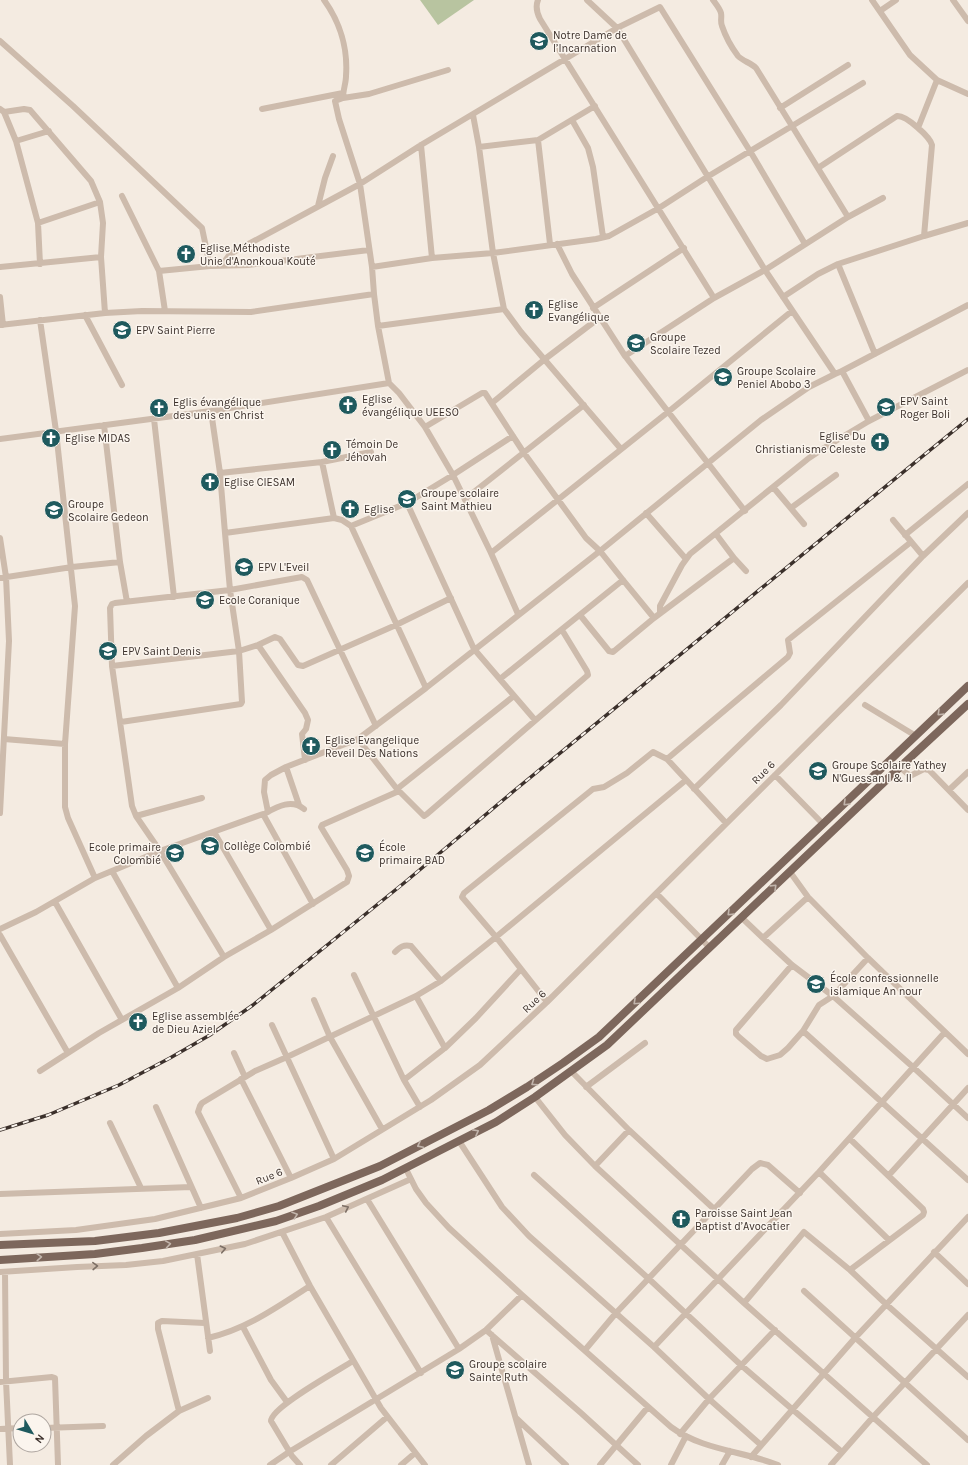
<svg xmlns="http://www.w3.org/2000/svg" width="968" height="1465" font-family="Karla,sans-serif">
<rect width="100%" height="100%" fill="#f4ebe1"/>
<path fill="#b8c4a0" d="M420,0h54l-36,25z"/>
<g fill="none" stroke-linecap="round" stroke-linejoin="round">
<path stroke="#cdbbac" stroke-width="6" d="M324,0c16,22 24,49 22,76 0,7 -3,14 -3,22
M538,0c-3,7 -1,13 2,19l174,279
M587,0l30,28 148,242 70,104 7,-3 27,50
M872,0l38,55 27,25 31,14
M953,0l15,21
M880,11l16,-11
M0,41l73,65 129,122 8,38
M448,70l-79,24 -26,4 -8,3 4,18 21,65 12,83 2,27 4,32 11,57 10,10 26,34 28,48 38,78 27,61
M780,108l68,-43
M0,109l4,3 12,29 22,82 2,41
M262,109l81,-16
M4,112l20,-3 6,1 61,71 9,21 3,21 -2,34 4,56
M572,120l16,28 5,19 10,70
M918,128l19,-48
M538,140l12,104
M16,141l33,-10
M421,145l11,113
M479,147l59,-7 57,-34
M818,168l79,-52c9,-1 33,21 35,29l-8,91
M122,196l37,75
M318,206l7,-28 8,-22
M848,217l-56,-91 71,-43
M38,223l62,-21
M557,244l15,30 53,82 120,155
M838,264l37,90
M222,265l8,-11 130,-70 61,-39 196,-117 43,-21 90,144 55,93
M0,267l101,-10
M372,267l60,-9 61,-5 103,-14 13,-3 50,-28 48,-31 85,-51 -36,-58c-5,-5 -13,-7 -18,-12 -6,-8 -13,-21 -16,-30 -2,-5 0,-8 -1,-13 -1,-4 -5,-9 -8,-13
M0,297l3,28
M783,297l35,-23 20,-10 86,-28 44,-13
M593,308l91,-60
M504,309l17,23 100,117
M165,311l-6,-40 51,-5 38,-1 121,-15
M85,315l37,70
M40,320l16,111 19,175 -10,138v63l3,11 27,60
M0,325l105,-12 37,-2 109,1 123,-18
M378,326l126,-17 -11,-56 -14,-106 -6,-32
M625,356l89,-58 51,-28 83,-53 35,-19
M842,371l126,-66
M492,403l53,-44 54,-41
M211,411l9,62 5,60
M154,419l20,178
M104,425l16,137 7,40
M425,427l57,-34h3l39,60 62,85 14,13 23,29 31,38 80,-60
M0,439l211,-28 178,-28
M322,462l12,56
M220,473l102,-11 49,-10
M773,487l31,37
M465,499l119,-94
M407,503l67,146 61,71
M791,508l45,-33
M646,513l40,46
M893,520l30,36
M351,526l56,-23 46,-28 60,-39
M716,534l18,24 12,13
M905,535l63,-51
M0,538l6,39 3,64 -9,172
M491,553l177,-141 124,-101
M0,578l72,-11 48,-5
M660,613v-7l22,-41 8,-11 119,-96 15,-10 45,-27 99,-51
M580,615l29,36 4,1 41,-34
M258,645l47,68 3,7 -2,9 -4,5 3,26
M112,666l127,-15 19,-6 17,-8 5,2 18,26 5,1 93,-41 55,-27
M500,679l123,-99
M514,696l-117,93 27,27 3,-2 161,-139 -1,-4 -25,-41
M865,705l51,31
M121,722l120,-18 1,-2 -3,-51 -9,-61 -5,-57 109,-15 8,2 9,6 75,162
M4,739l61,5
M358,739l39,50
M667,759l121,-102 2,-4 -2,-13 123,-98
M286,767l13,38
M900,767l10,9 14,-7 5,1 39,40
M775,775l48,49
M694,789l87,-84 142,-149 45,-43
M949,790l19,-18
M268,812l-4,-20 1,-12 6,-5 15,-8 72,-28 68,-51 174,-137 161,-131 48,-33 26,-13
M266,813c12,-7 26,-14 38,-4
M136,816l66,-18
M214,832l57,98
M112,871l66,117
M790,872l18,25 60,61 100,96
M657,894l53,54
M55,902l67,118
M742,918l21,20 45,-41
M0,929l36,-17 59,-34 65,-27 103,-37 50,90
M0,935l68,118
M763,938l29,27 41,31 81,72 54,50
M395,952c5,-5 9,-8 16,-6l30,35
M224,957l-64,-106 -24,-35 -4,-10 -20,-140 -2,-58 2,-4 3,-1 115,-13 72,-13 5,3 69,146
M792,965l-56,65v4l3,3 22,19 6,3 13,-4 8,-7 15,-17 16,-26 14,-9 35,-38
M354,975l50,105 16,27
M314,1000l16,37 52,92
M547,1002l-51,-65 -34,-40 2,-4 129,-104 11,-2 23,-14 26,-21 14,7 59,64
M272,1025l62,134
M803,1031l165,149
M445,1048l31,-30 45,-49
M234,1053l11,24
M40,1071l59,-38 79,-45 46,-31 47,-27 76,-48 2,-6 -2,-6 -26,-43 1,-2 77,-34
M572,1072l57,58 85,79
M241,1079l50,99
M404,1080l41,-32 -29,-52
M586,1087l59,-44
M535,1097l30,38 30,31 149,137 183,162
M156,1107l45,101
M110,1123l31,65
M850,1139l73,70 1,3 -1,3 -73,55
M459,1141l43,66 27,29 125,111 55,52 52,46
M595,1166l34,-36
M406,1169l10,20 10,14 23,25 73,67 149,132c31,23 72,24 107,38
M819,1172l70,68
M534,1175l115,104 93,87 100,86
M889,1175l79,-87
M0,1194l191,-7
M241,1198l-43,-86 2,-6 2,-3 53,-32 32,-14 129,-61 25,-15 55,-44 190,-157
M367,1199l92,150
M326,1217l95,156
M282,1232l28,54 71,122 44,57
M0,1234l76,-4 79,-11 86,-21 50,-20 43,-19 97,-59 49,-35 67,-63 421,-419
M934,1252l34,32
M197,1254l13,97
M0,1272l77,-5 49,-2 37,-4 82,-17 81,-27 85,-38
M5,1272l1,109 4,84
M804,1291l164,149
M744,1303l60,-71 46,38 37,35 81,72
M243,1327l28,53 16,22
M486,1330l95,83 57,52
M492,1335l37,130
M208,1338c39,-9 69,-31 102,-52
M654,1347l165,-175 126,-140
M585,1350l31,-37 136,-144 8,-6 8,2 32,28
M0,1382l52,-5 3,1 3,87
M179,1411l-21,-82v-6l4,-2 43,2
M516,1418l50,47
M44,1428l59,-2
M0,1429l20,-1
M680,1434l29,-35 66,-69
M751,1457l104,-119 113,-121
M113,1465l33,-29 33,-25 29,-13
M270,1465l19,-13 170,-103 27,-19 36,-35
M300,1465l-8,-9 -21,-35c0,-14 68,-51 82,-60
M331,1465l56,-48
M401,1465l14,-12
M600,1465l48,-58
M671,1465l15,-29
M722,1465l8,-14
M831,1465l42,-48 95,-102"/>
<path stroke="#7d675c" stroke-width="8" d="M0,1245l95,-4 64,-8 78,-15 42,-12 101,-40 109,-56 38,-23 36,-24 36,-26 369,-351
M0,1260l95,-6 47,-6 53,-8 81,-19 43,-15 63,-26 114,-58 39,-25 72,-52 293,-278 68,-63"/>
<g stroke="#3b302b" stroke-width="3.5">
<path id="rail" d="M0,1130l48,-15 71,-30 51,-27 40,-23 43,-30 151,-122 111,-93 453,-371"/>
</g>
<use href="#rail" stroke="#fbf5ee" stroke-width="2" stroke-dasharray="6" stroke-linecap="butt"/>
</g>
<defs><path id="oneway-chevron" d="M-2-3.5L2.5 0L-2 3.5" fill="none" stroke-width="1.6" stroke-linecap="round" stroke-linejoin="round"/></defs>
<g stroke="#c2b5ac">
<use href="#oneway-chevron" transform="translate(940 713) rotate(136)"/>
<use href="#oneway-chevron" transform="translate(846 803) rotate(136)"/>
<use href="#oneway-chevron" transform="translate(774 887) rotate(-44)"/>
<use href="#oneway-chevron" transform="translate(730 913) rotate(136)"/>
<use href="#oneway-chevron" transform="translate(636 1002) rotate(137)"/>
<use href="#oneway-chevron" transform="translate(534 1083) rotate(146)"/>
<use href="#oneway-chevron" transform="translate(476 1132) rotate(-28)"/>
<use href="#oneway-chevron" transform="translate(420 1145) rotate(153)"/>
<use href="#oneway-chevron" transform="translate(295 1215) rotate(-19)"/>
<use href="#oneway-chevron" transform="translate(168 1244) rotate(-9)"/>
<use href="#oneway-chevron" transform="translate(39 1257) rotate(-4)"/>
</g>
<g stroke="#7d6f65">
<use href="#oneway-chevron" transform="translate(346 1208) rotate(-25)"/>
<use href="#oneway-chevron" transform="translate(223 1249) rotate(-12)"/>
<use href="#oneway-chevron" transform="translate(95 1266) rotate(-2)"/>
</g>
<defs>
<g id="school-disc" transform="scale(1)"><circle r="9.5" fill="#1f5a5e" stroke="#fbf5ee"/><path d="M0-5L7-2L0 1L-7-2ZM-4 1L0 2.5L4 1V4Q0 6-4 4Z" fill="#fff"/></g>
<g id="church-disc" transform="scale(1)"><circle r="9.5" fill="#1f5a5e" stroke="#fbf5ee"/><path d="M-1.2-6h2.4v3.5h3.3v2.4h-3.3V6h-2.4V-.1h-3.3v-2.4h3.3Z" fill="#fff"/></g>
</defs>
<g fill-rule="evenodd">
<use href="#school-disc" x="539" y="41"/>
<use href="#church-disc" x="186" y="254"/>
<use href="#church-disc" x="534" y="310"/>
<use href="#school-disc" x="122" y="330"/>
<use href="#school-disc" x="636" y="343"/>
<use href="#school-disc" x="723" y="377"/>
<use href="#church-disc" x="348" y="405"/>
<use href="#school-disc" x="886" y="407"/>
<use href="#church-disc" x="159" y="408"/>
<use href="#church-disc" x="51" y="438"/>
<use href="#church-disc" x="880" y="442"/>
<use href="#church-disc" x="332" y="450"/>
<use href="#church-disc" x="210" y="482"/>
<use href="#school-disc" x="407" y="499"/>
<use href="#church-disc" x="350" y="509"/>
<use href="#school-disc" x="54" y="510"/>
<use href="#school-disc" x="244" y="567"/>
<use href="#school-disc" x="205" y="600"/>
<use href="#school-disc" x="108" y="651"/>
<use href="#church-disc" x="311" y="746"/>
<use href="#school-disc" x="818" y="771"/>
<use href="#school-disc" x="210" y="846"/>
<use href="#school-disc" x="175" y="853"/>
<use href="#school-disc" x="365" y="853"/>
<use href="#school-disc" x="816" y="984"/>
<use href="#church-disc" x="138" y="1022"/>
<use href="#church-disc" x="681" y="1219"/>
<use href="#school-disc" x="455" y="1370"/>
</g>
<g text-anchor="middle" stroke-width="3" stroke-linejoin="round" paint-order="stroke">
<g font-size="11" fill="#3b302b" stroke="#fbf5ee" text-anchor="start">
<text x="553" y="39">Notre Dame de<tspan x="553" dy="13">l’Incarnation</tspan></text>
<text x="200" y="252">Eglise Méthodiste<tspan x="200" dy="13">Unie d'Anonkoua Kouté</tspan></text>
<text x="548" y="308">Eglise<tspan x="548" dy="13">Evangélique</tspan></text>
<text x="136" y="334">EPV Saint Pierre</text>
<text x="650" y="341">Groupe<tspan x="650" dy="13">Scolaire Tezed</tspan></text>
<text x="737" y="375">Groupe Scolaire<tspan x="737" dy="13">Peniel Abobo 3</tspan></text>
<text x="362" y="403">Eglise<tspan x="362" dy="13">évangélique UEESO</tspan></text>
<text x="900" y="405">EPV Saint<tspan x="900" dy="13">Roger Boli</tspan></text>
<text x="173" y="406">Eglis évangélique<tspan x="173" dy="13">des unis en Christ</tspan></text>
<text x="866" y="440" text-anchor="end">Eglise Du<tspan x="866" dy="13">Christianisme Celeste</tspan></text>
<text x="65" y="442">Eglise MIDAS</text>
<text x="346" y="448">Témoin De<tspan x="346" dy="13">Jéhovah</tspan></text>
<text x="224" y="486">Eglise CIESAM</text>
<text x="421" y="497">Groupe scolaire<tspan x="421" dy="13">Saint Mathieu</tspan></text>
<text x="68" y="508">Groupe<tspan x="68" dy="13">Scolaire Gedeon</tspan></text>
<text x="364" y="513">Eglise</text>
<text x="258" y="571">EPV L'Eveil</text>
<text x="219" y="604">Ecole Coranique</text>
<text x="122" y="655">EPV Saint Denis</text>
<text x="325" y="744">Eglise Evangelique<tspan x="325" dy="13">Reveil Des Nations</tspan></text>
<text x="832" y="769">Groupe Scolaire Yathey<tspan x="832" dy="13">N'Guessan I &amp; II</tspan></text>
<text x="224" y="850">Collège Colombié</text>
<text x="161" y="851" text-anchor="end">Ecole primaire<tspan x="161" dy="13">Colombié</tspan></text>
<text x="379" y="851">École<tspan x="379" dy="13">primaire BAD</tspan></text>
<text x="830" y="982">École confessionnelle<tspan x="830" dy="13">islamique An nour</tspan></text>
<text x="152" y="1020">Eglise assemblée<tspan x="152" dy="13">de Dieu Aziel</tspan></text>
<text x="695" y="1217">Paroisse Saint Jean<tspan x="695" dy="13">Baptist d’Avocatier</tspan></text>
<text x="469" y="1368">Groupe scolaire<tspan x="469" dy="13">Sainte Ruth</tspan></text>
</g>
<g font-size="11" fill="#3b302b" stroke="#fbf5ee">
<text transform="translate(763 772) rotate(-45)" y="4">Rue 6</text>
<text transform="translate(534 1001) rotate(-43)" y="4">Rue 6</text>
<text transform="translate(269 1176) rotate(-22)" y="4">Rue 6</text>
</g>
</g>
<g transform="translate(32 1433) rotate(128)"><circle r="19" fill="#fbf5ee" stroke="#aea6a0"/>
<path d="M0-3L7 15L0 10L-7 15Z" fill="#1f5a5e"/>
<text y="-6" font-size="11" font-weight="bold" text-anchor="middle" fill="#3b302b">N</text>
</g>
</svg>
